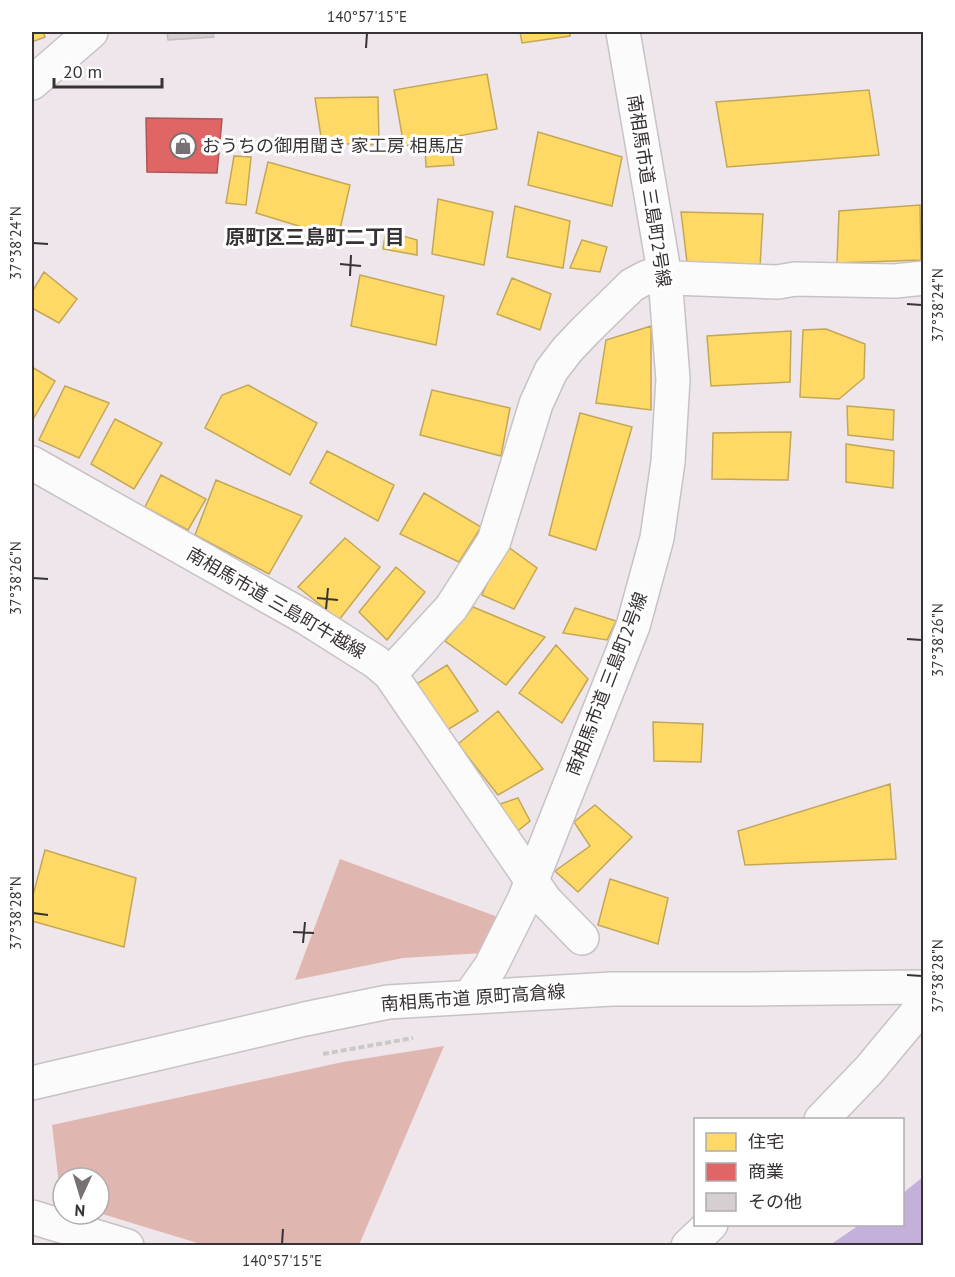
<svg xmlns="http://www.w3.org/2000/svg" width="955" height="1277" font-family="'PT Sans','Noto Sans JP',sans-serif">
<rect width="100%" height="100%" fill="#eee6ea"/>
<path fill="#e0b6b0" d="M340,859l158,58 -16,36 -79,5 -108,22z
M444,1046l-85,199h-155l-105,-32v-35h-36v24l-2,-1 -9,-76 291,-63z"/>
<path fill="#c4b1db" d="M923,1177v68h-93l29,-20 43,-1 1,-31z"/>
<path fill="#ffd966" stroke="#c3a757" stroke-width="1.5" d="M32,32h11l2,5 -13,5z
M520,32h50v4l-48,7z
M487,74l10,55 -93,17 -10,-56z
M869,90l10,65 -152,12 -11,-65z
M378,97l1,48 -57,-2 -7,-45z
M538,132l84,25 -10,49 -84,-21z
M451,143l3,22 -28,2 -1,-20z
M234,156l17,1 -5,48 -20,-2z
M268,162l82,23 -12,53 -82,-25z
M438,199l55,13 -9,53 -52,-11z
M920,205l1,55 -84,3 2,-52z
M515,206l55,15 -7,47 -56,-11z
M681,212l82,2 -3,53 -73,-5z
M386,231l31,9v15l-34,-6z
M582,240l25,7 -7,25 -30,-4z
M44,272l33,27 -18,24 -27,-15v-16z
M360,275l84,21 -8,49 -85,-19z
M512,278l39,16 -11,36 -43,-16z
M651,326v84l-55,-7 10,-63z
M826,329l39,15 -1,34 -25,21 -39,-2 3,-67z
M791,331l-1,51 -79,4 -4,-50z
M32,367l23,14 -23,40z
M248,385l69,38 -27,52 -85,-47 17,-33z
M65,386l44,17 -30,55 -40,-18z
M432,390l78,18 -9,48 -81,-21z
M847,406l47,4 -1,30 -45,-5z
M580,413l52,14 -36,123 -47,-15z
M115,419l47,24 -28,46 -43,-25z
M791,432l-3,48 -76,-1 1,-46z
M846,444l48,7 -1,37 -47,-6z
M327,451l67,34 -16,36 -68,-38z
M161,475l45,24 -18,31 -43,-23z
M216,480l86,36 -33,58 -74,-39z
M424,493l57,34 -22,35 -59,-28z
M345,538l35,29 -41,53 -41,-33z
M504,544l33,24 -23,41 -32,-14z
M396,567l29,25 -38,48 -28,-28z
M473,607l72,30 -39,48 -61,-44z
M575,608l41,13 -9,19 -44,-7z
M556,645l32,34 -26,44 -43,-30z
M447,665l31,46 -34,21 -29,-47z
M498,711l45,58 -45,26 -40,-51z
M653,722l50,2 -2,38 -47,-1z
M890,784l6,75 -151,6 -7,-34z
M518,798l12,23 -15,12 -15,-29z
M595,805l37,32 -54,55 -23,-21 35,-25 -16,-24z
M45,850l91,28 -12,69 -92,-26v-22z
M610,879l58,19 -10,46 -60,-19z"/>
<path fill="#e06666" stroke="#ad5657" stroke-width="1.5" d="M146,118l76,1 -5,54 -70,-1z"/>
<path fill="#d5cfd1" stroke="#c3bdbf" stroke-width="1.5" d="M167,32h45l2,5 -46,3z"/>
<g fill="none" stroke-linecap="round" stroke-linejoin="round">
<g stroke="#c7c2c5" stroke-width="36">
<path id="minor" d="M32,83l59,-51
M32,463l276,156 68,43 14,12 155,226 37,38
M390,674l61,-66 43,-67 42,-137 15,-33 16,-21 18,-19 47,-46 15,-8 131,5 17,-3 100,2 29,-3
M470,996l21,-30 33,-66 109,-274 24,-88 11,-76 5,-83 -8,-102 -42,-245
M821,1120l48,-50 55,-66
M32,1217l95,29
M688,1246l23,-22"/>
</g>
<g stroke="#c7c2c5" stroke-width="36">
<path id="tertiary" d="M32,1083l273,-64 83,-17 224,-13h138l174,-2"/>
</g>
<path stroke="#cac8c9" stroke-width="4" stroke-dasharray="6 3" stroke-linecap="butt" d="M323,1054l90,-16"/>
<use href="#minor" stroke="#fcfbfc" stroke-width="33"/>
<use href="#tertiary" stroke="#fcfbfc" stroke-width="33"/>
</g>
<path fill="none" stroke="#373235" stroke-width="2" d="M366,48l1,-15M33,243l15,1M340,264l21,2M350,276l1,-21M907,304l15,1M33,578l15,1M317,598l21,2M326,609l2,-21M907,639l15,1M33,913l15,2M293,932l21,1M303,943l2,-21M907,975l15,1M282,1244l1,-15"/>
<defs>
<g id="shop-ring" transform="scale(1.35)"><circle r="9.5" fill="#fff" stroke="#777174" stroke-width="1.5"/><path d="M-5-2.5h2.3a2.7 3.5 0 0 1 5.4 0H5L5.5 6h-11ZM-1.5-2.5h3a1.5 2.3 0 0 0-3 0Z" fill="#777174"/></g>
</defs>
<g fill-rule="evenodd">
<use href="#shop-ring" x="183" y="146"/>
</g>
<g text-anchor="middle" stroke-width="6" stroke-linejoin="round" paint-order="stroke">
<g font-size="18" fill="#373235" stroke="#fff" text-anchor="start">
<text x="202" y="152">おうちの御用聞き 家工房 相馬店</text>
</g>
<g font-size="18" fill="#373235" stroke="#fff">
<text transform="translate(649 191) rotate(81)" y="6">南相馬市道 三島町2号線</text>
<text transform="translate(276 603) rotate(30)" y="6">南相馬市道 三島町牛越線</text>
<text transform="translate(607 684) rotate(-69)" y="6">南相馬市道 三島町2号線</text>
<text transform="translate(473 998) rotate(-4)" y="6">南相馬市道 原町高倉線</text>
</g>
<g font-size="20" font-weight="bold" fill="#373235" stroke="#fff">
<text x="315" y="244">原町区三島町二丁目</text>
</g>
</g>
<rect width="955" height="1277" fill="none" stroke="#ffffff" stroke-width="66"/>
<rect x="694" y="1118" width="210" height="108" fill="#ffffff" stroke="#afadae" stroke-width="1.5"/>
<rect x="706" y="1133" width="30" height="18" fill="#ffd966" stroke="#afadae" stroke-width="1.5"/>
<text x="748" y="1148" font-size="18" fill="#373235">住宅</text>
<rect x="706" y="1163" width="30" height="18" fill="#e06666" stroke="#afadae" stroke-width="1.5"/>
<text x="748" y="1178" font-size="18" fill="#373235">商業</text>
<rect x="706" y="1193" width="30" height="18" fill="#d5cfd1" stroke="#afadae" stroke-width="1.5"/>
<text x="748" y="1208" font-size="18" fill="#373235">その他</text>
<g transform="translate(81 1196) rotate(184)"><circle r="28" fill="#ffffff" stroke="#afadae" stroke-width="1.5"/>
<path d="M0-4.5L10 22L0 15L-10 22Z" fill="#777174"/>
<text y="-9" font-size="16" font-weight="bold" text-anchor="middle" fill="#373235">N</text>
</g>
<path d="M54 78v9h108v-9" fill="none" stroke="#373235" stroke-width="3"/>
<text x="63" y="78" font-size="18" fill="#373235" stroke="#ffffff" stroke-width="4.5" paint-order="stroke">20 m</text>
<rect x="33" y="33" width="889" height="1211" fill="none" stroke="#373235" stroke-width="2"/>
<g font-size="15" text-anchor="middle" fill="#373235">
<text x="367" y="22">140°57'15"E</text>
<text transform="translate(16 243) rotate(-90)" y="5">37°38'24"N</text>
<text transform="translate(938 305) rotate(-90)" y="5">37°38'24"N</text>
<text transform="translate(16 578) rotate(-90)" y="5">37°38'26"N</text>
<text transform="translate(938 640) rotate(-90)" y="5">37°38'26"N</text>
<text transform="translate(16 913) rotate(-90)" y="5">37°38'28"N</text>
<text transform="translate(938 976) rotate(-90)" y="5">37°38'28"N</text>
<text x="282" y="1266">140°57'15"E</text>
</g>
</svg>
